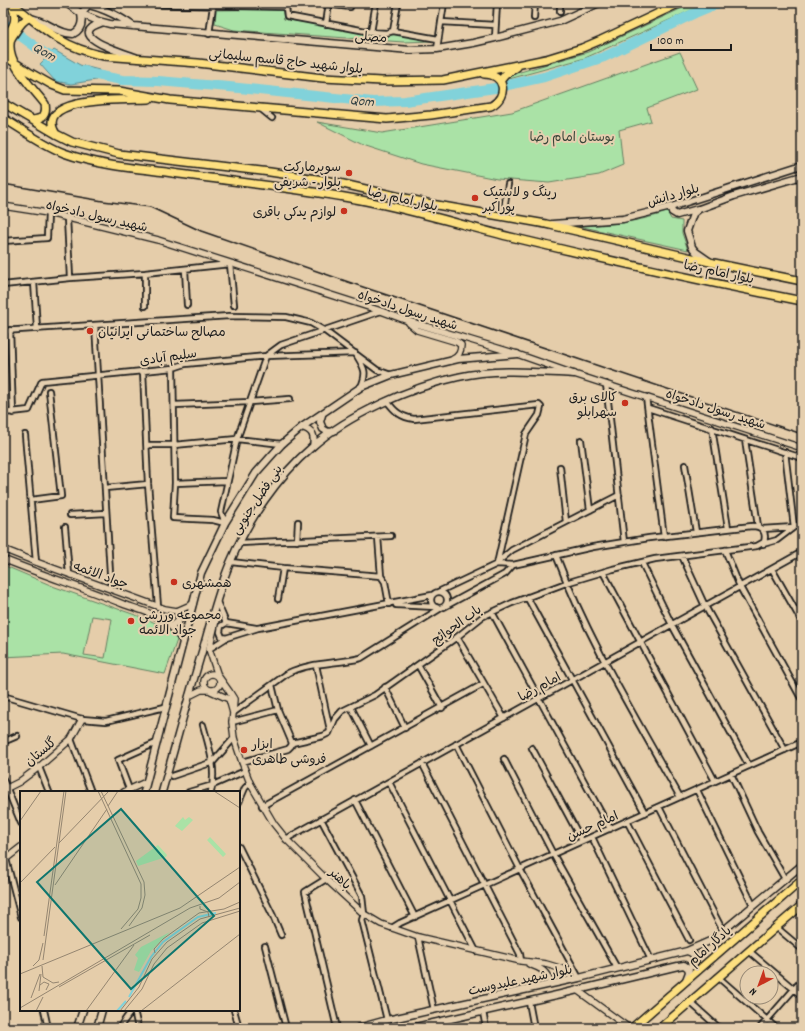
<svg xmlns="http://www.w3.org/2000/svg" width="805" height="1031" font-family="Dekko,'Playpen Sans Arabic',sans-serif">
<rect width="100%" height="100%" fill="#e5cdaa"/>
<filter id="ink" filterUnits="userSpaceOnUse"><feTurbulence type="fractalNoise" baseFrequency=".025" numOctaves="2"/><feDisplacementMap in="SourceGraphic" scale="8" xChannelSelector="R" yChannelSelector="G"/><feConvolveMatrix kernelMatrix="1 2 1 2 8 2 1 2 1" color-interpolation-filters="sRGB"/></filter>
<g filter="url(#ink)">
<path fill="#aae2a6" stroke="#637f61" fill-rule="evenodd" d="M693,3h14l-122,55 -76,21 1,-4 78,-23z
M282,9l2,10 84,14 20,3 8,-2 31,4 6,3 -30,1 -169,-12 -19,-6 1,-14z
M680,52l17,37 -50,19 4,13 -32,9 4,35 -24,10 -50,8 -52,-4 -76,-15 -58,-19 -46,-23 65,11 130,-21z
M667,212l4,7 11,2v12l6,17 -109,-24c31,-1 59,-4 88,-14z
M3,565l52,22 89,31c11,5 28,11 33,22l-12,34 -102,-20 -60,3zM92,616l20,3 -7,39 -21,-3z"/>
<path fill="#81d2da" stroke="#59898e" d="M54,50l26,15 19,5 -3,10 -25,4 -16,-3 -15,-17z"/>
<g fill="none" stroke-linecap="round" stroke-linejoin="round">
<path stroke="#81d2da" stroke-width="10" d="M3,23l41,30 17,8
M85,71l6,3 31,6 36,1 71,6 144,15 32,-1 90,-13 49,-11 60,-20 91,-44 24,-10"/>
<g stroke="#1c1c1c" stroke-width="8">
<path id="minor" d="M92,3l194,4 1,9 84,16 15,1 7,-2 45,8
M317,3l33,4
M560,12v-9
M534,18l1,-15
M441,22l54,3
M326,24l3,-21
M393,31l5,-28
M371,32l5,-29
M209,34l4,-28
M495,38l2,-35
M437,49l7,-46
M261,109l11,9
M503,216l5,-32
M67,218l3,60
M3,241l44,-3 1,-25
M185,269l2,36
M34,282l3,46
M3,285l67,-7 75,-5 85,-9 4,41
M145,306v-33
M95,325l16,264
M10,330l3,83
M3,331l226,-15 57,1 25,6 14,8 52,39 14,5
M357,356c8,13 10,17 4,31
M173,368l2,115 -2,35 40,2 12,3
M143,371l5,113 10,122
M606,384l18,158
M646,397l18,140
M387,401c8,11 14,16 27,18l125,-14 2,2 -2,8 -13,19 -29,130
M174,405l76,-3 40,-3
M648,408l154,50
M3,413l26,-3 13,-29 101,-10 30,-3 12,-4 81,-8 89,-3
M712,428l16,100
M25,435l11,127
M581,440l9,70
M745,440l13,86
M147,445h27l63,-6 45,5
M685,465l11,67
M560,467l6,55
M175,483l52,-2
M105,488l43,-4
M31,500l30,-4 -12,-105
M70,515l36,-2
M225,523l-4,-11 16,-73 29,-83 15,-11 100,-34
M65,527l4,47
M762,529l32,-2 -9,-75
M378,537l3,39 4,6 4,22
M297,541l1,-19
M240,543l151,-7
M763,544l14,-4 17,-13 8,-4
M725,550l15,37 62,113
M556,555c32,85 80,163 124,242
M682,556l23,50 80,144
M231,562l52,6 98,8
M498,562l14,-12 107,-55
M642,563l30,62 77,141
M772,569l30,53
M603,572l112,209
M438,592l59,-28 16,1
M431 600a8 8 0 1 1 16 0a8 8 0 1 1-16 0Z
M527,597l118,216
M278,599l5,-31
M217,602l9,21 30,5
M396,605l40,2
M492,612l118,217
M226,623l-5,3 -1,6 2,5 4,1
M457,637l47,81
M209,649l17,-11 32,-10 174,-33
M316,665l14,65
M418,665l24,43
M272,685l6,25 14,33
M385,687l20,41
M3,696l79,23 24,2 59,-14
M351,707l20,39
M233,713l55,-40c23,-11 49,-9 73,-15l80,-50
M232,722l46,-12
M203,725c6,22 14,44 8,67
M71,739l20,53
M3,742l14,-6
M456,744l64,125 59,109
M532,748l50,93
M504,759l49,95 64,114
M213,762l21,-24
M242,762l46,-13 3,-3 1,-3 31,-7 6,-3 6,-14 7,-8 33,-16 82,-58 25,-20 30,-14 54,-20 47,-14 42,-10 102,-13 7,-4c3,-10 -2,-16 -12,-16l-103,12 -56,9 -80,18 -8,9 -61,33
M422,763l98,191 1,7
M39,767l10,25
M731,774l27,58 27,47
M172,776l41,-14
M3,779l18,44
M389,782l87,169
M129,789l-11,-29 38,-17
M697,790l56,115
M189,792l24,-7 32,-14
M355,800l60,117
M239,802l6,-14 5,-5
M262,806l221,-122
M659,807l64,124
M321,819l41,77 2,18 -2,6 25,100
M627,821l62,119
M592,837l59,123
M286,839l516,-287
M239,847l34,69 8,19
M6,859l15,58
M326,879l-21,13 32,136
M776,927l26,22
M392,928l8,-5 402,-181
M418,937l16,73
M265,946l21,82
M749,951l53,45
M718,977l58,51
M529,1002l5,26
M690,1002l29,26
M44,1010l4,18
M134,1010l4,18
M234,1010l5,18
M483,1012l3,16
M3,1026l1,2
M119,1028l13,-18
M760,1028l42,-48"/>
</g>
<g stroke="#1c1c1c" stroke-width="8">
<path id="tertiary" d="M3,206l45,7 110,27 223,71 27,10 109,33 57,20 228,74
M409,323l8,7 40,12 4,3c0,7 -2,11 -8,14
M3,549l33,13 129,47 12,2 16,-7
M3,559c39,16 80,29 120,45 14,5 30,9 42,17 8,6 13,14 18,21
M214,611l2,9 -7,29 9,27
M171,626l8,-5 -2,-10
M204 682a8 8 0 1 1 16 0a8 8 0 1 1-16 0Z
M211,691l18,8 4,14 1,-14 -5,-8 -10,-14
M189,696l12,-6h7
M233,713l-1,9 2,16 8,24 8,21 24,41 12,15 40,40 38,35 17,10 37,13 103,24 25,3 17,5 5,3 5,7
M3,790l16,-8 20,-15 32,-28 11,-20
M124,792l22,-10
M3,861l18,-14
M529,964c11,4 19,7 21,20
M577,990l52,38"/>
</g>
<g stroke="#1c1c1c" stroke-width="9">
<path id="secondary" d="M66,3c13,10 27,18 44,21l300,26 27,-1 36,-6 22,-5 65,-17 39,-18
M76,3c19,1 42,12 57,23
M29,18c16,1 28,16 44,16 8,-4 10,-11 8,-20l7,-9
M101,23c-38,13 24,30 34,34
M671,207l1,5 5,3 21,-6
M552,224l71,-5 48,-12 131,-42
M709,261l-13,-9 -4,-5 -5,-16 6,-17 6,-5 35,-13 68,-20
M322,415l-2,7 3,7 5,3 6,-1
M302,427c11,3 13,9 11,19
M144,792l57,-219 24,-50 31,-50 16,-18 10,-11 20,-17 59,-40 30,-12 67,-16 59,-5
M162,792c14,-49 27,-98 42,-147 8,-28 15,-56 26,-82 18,-43 47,-86 82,-116 36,-32 99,-60 146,-70 38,-9 77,-5 116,-3
M687,951c11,3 11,13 1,17
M77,1028l6,-18
M97,1028l5,-18
M358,1028l29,-8 192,-42 108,-27 25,-11 90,-75
M411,1028l150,-34 117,-28 6,-1 4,3 1,4 -3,8"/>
</g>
<g stroke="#1c1c1c" stroke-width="10">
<path id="primary" d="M12,3c33,27 49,44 92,53l94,7 125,15 59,3 61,-1 103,-21 36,-11 19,-8 79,-37
M29,18c-6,2 -9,7 -13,13 -1,2 -4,5 -5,8 -7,22 22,49 34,65 2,11 -2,15 -13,16
M3,38c12,-11 15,-19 8,-35
M3,55l26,17 23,13 13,5 54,1 51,9 217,19 44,-4 60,-9c18,-10 14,-32 -7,-32
M500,81l5,-6 12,-8
M3,103l53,31 16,8 47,12 151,18 60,9 101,23 115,20 168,39 88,18
M3,118c20,12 40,27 61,35 33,12 68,15 102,19 67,10 134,16 200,29 51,10 99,25 149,37 95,23 191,44 287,63
M56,134c-25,-39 75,-34 93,-35
M632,1028l170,-148
M660,1028l142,-123"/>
</g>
<use href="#minor" stroke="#e5cfaf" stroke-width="4.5"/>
<use href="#tertiary" stroke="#e5cfaf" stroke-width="5.5"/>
<use href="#secondary" stroke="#e5cfaf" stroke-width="6"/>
<use href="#primary" stroke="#fddf80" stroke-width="7"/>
<path stroke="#1c1c1c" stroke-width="1.5" d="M3,184l100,17 47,6 51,24 159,55 442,148"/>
</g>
</g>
<g fill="#c8321e" stroke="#e5cfaf" stroke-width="1.5">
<circle cx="349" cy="173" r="4"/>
<circle cx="475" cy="198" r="4"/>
<circle cx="344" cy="211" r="4"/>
<circle cx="90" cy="331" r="4"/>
<circle cx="625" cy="403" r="4"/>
<circle cx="174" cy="582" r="4"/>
<circle cx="131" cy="621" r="4"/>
<circle cx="244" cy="750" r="4"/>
</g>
<g text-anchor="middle" stroke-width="4" stroke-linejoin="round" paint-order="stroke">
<g font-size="13" fill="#1c1c1c" stroke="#e5cfaf">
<text transform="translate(371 36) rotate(4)" y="5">مصلی</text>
<text transform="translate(286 60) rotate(6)" y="5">بلوار شهید حاج قاسم سلیمانی</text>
<text transform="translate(673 194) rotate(-16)" y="5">بلوار دانش</text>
<text transform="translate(403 198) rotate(13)" y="5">بلوار امام رضا</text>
<text transform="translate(97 215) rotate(13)" y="5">شهید رسول دادخواه</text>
<text transform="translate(719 271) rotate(12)" y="5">بلوار امام رضا</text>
<text transform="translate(408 309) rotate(18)" y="5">شهید رسول دادخواه</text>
<text transform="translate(168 356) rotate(-8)" y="5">سلیم آبادی</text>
<text transform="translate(716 408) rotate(18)" y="5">شهید رسول دادخواه</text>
<text transform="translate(256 499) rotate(-56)" y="5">بنی فضل جنوبی</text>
<text transform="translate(101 574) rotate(20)" y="5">جواد الائمه</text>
<text transform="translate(456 624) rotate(-36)" y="5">باب الحوائج</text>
<text transform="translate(539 686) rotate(-29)" y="5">امام رضا</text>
<text transform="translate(40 751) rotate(-40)" y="5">گلستان</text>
<text transform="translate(592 825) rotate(-24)" y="5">امام حسن</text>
<text transform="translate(341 878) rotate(43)" y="5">باهنر</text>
<text transform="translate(709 945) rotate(-41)" y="5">یادگار امام</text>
<text transform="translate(520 979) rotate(-12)" y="5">بلوار شهید علیدوست</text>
</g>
<g font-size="13" fill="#384438" stroke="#e5cfaf">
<text x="572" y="141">بوستان امام رضا</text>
</g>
<g font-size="13" fill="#1c1c1c" stroke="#e5cfaf" text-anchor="start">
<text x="341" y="171" text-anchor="end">سوپرمارکت<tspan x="341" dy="15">بلوار - شریفی</tspan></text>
<text x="483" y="196">رینگ و لاستیک<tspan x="483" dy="15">پوراکبر</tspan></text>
<text x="336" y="216" text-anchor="end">لوازم یدکی باقری</text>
<text x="98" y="336">مصالح ساختمانی ایرانیان</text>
<text x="617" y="401" text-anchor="end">کالای برق<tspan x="617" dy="15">سهرابلو</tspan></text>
<text x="182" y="587">همشهری</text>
<text x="139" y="619">مجموعه ورزشی<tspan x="139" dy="15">جواد الائمه</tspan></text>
<text x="252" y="748">ابزار<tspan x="252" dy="15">فروشی طاهری</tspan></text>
</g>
<g font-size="14" font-style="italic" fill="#304042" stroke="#e5cfaf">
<text transform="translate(45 51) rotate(30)" y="5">Qom</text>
<text transform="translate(362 100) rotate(5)" y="5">Qom</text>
</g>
</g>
<g transform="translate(20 791)">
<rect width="220" height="220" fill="#e5cdaa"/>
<path d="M163,26l2,3 4,-3 4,3 -11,11 -7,-5zM190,46l16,17 -3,3 -16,-17zM138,54l9,10 -1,2 -28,9 -2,-5zM150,141l-19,19 -12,21 -5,-2 4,-12 -3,-3 6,-8z" fill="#aae2a6"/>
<path fill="none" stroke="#81d2da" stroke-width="2" d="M109,206l22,-40 12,-15 35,-25 18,-4M97,220l9,-10"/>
<path fill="none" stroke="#958671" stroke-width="1" d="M78,0l43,93v14l-3,11 -17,20M81,0l43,91 1,13 -3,13 -13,18M194,0l26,17M88,15l10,-15M0,30l21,-30M39,52l50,-52M0,92l35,-36M35,94l52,-76M180,115v3l8,3 1,5M24,145l20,-145M135,162l-1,-4 9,-10 36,-26 25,-4 16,-7M23,169l23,-169M13,175l6,-6 4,-17M22,175l1,11 10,6 6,-1M0,183l160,-66 60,-41M20,194l4,-3 5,2 -3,6M39,196l91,-52M19,200l2,-17M11,207l9,-24M0,217l170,-100 29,-10 21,-16M16,220l7,-14M66,220l48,-66M100,220l19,-24 13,-28 15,-17 33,-23 40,-11M104,220l18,-22 12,-25 13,-16 35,-25 38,-12M121,220l99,-77"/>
<path fill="#0f766e" fill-opacity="0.15" stroke="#0f766e" stroke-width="2" d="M101,18l93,107 -83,73 -94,-107z"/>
<rect width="220" height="220" fill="none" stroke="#1c1c1c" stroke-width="2"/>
</g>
<rect width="805" height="1031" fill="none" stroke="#e5cfaf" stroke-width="16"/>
<rect x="8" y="8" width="789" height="1015" fill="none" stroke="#1c1c1c" stroke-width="1.5" filter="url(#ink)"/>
<g transform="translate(759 985) rotate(221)"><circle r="19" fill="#e5cfaf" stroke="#958774"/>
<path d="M0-3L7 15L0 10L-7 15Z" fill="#c8321e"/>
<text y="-6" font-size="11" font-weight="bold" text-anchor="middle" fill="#1c1c1c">N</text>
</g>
<path d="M651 44v6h80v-6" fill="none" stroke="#1c1c1c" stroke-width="2"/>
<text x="657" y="44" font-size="12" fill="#1c1c1c" stroke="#e5cfaf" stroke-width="3" paint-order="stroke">100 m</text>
</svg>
